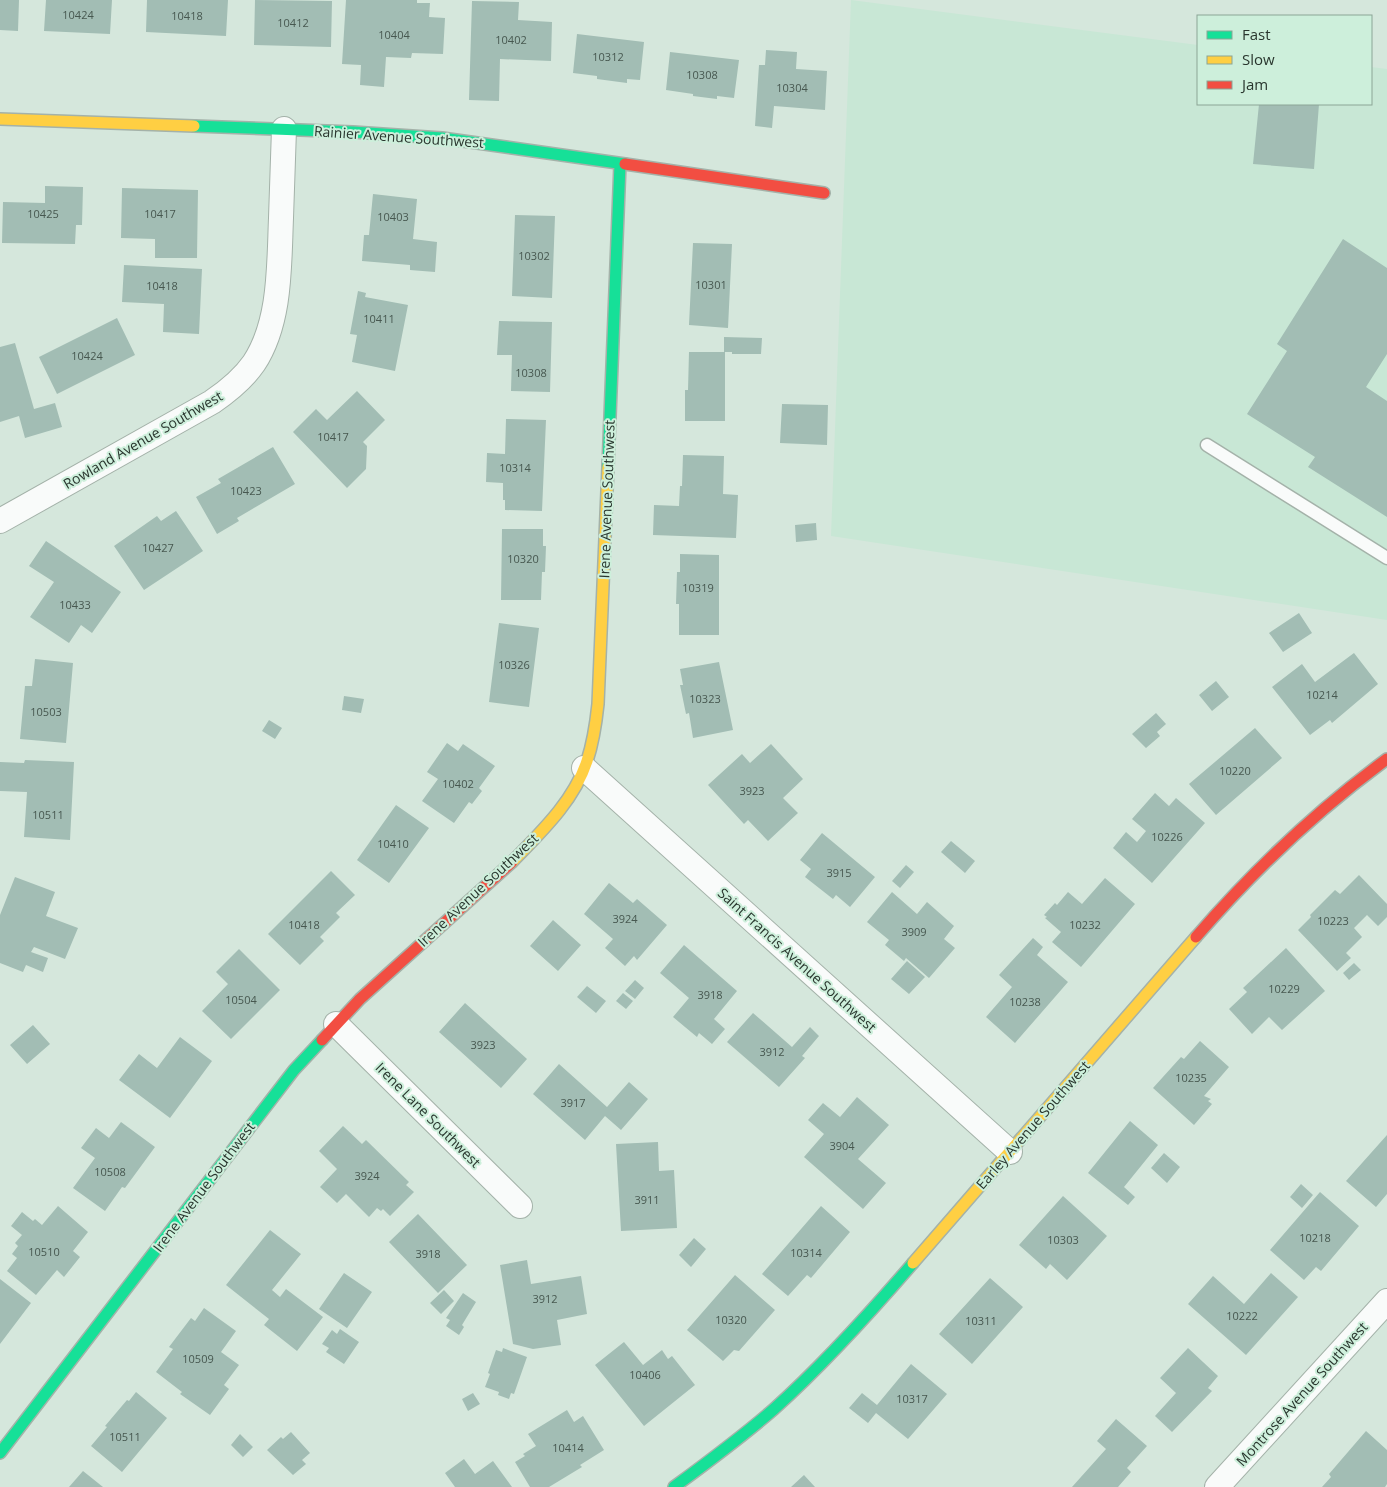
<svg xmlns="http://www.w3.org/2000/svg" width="1387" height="1487" font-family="'Open Sans',sans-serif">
<rect width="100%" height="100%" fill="#d5e7dc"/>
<path fill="#c8e7d5" d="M851,0l347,45v59h173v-37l16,2v551l-556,-84z"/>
<path fill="#a2bdb4" d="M0,0h19l-1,31 -18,-1z
M46,0h66l-2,34 -66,-3z
M147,0h81l-2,36 -80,-4z
M255,0l77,1 -1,46 -77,-2z
M346,0h71v3h13l-1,14 16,1 -2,36 -31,-1 -1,5 -25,-1 -2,30 -24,-2 1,-20 -19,-1z
M472,1l47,1 -1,18 34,2 -1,39 -51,-2 -1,42 -30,-1z
M577,34l67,8 -4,38 -13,-1v4l-30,-4v-3l-24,-3z
M766,50l31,2 -1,17 31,2 -2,39 -51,-4 -2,22 -17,-2 4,-61h6z
M670,52l69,8 -5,38 -17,-2v3l-24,-3v-2l-27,-4z
M1259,104h60l-5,65 -61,-5z
M45,186l38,1 -1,38h-6l-1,19 -73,-1 1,-41 42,1z
M122,188l76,2 -1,68h-42v-19l-34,-1z
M373,194l44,5 -4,40 24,3 -2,30 -25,-2v-5l-48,-4 2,-26h5z
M515,215l40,1 -3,82 -40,-2z
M1343,239l44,29v86l-21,33 21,14v116l-79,-50 7,-10 -68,-43 40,-63 -10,-7z
M693,243l39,1 -4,84 -39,-3z
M124,265l78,4 -3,65 -36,-2 1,-28 -42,-2z
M358,291l8,2 -1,4 43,8 -13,66 -43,-9 5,-27 -7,-1z
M117,318l18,37 -78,39 -18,-37z
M499,321l53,1 -2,70 -39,-1 1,-36h-15z
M724,337l38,1 -1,16h-29v-2h-8z
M15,343l19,66 21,-6 7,24 -37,11 -6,-22 -19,6v-75z
M689,352h36v69h-40v-31h3z
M357,391l28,29 -22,22 4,4 -1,23 -19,19 -54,-56 23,-23 11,11z
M782,404l46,1 -1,40 -47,-2z
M506,419l40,1 -4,91 -37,-1v-10h-2v-17l-17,-1 1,-29 18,1z
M273,447l22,37 -58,34 2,3 -22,13 -21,-37 25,-14 -3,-4z
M683,455l41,1 -1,38 15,1 -2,43 -83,-3 1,-30 25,1 1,-20h2z
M176,511l27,40 -59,39 -30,-44 43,-30 4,5z
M816,523l1,17 -21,2 -1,-17z
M502,529h41v17h3l-1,26h-3l-1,28h-40z
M46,541l75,51 -29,41 -11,-8 -12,18 -39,-26 24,-35 -25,-16z
M680,554l39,1v80h-40v-31h-3l1,-32h3z
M1299,613l13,20 -29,19 -14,-19z
M499,623l40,5 -10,79 -40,-5z
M1354,653l24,31 -46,39 -2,-3 -20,15 -38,-48 30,-23 13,18z
M35,659l38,4 -7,80 -46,-4 5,-53h7z
M719,662l14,68 -40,8 -4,-25 -3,1 -6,-29h3l-3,-16z
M1216,681l13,16 -17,14 -13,-16z
M344,696l20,3 -3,14 -19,-3z
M1156,713l10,11 -9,8 3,4 -14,12 -14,-14z
M269,720l13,8 -7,11 -13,-8z
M1255,728l27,30 -66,57 -27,-31z
M447,743l11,8 5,-7 32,22 -16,22 3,3 -10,13 -3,-2 -15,21 -32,-22 16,-22 -11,-7z
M771,744l32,35 -20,19 15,15 -30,28 -20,-21 -4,4 -36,-39 34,-31 8,9z
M25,760l49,2 -4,78 -46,-3 3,-45 -27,-1v-29l24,1z
M1155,793l14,13 7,-8 29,25 -53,60 -39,-35 13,-16 11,10 9,-11 -14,-12z
M396,805l33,23 -40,55 -32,-23z
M822,833l53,44 -25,30 -14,-12 -3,4 -28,-22 6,-8 -11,-9z
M951,841l24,20 -10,12 -24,-21z
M906,865l8,7 -14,16 -8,-7z
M331,871l24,24 -19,18 4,4 -20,20 4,4 -24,24 -32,-31z
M1359,875l28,29v13l-9,9 -11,-11 -13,13 8,9 -16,16 5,5 -14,13 -39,-41 13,-13 -1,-2 25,-25 5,4z
M15,877l40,15 -9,24 32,12 -13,31 -31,-12 -3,5 17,6 -5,14 -17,-7 -3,7 -23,-9v-48z
M1105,878l30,26 -54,63 -29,-25 9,-10 -16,-14 2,-1 -3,-2 11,-12 2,2 11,-13 14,12z
M609,883l24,20 4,-4 30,26 -30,35 -3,-4 -9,10 -20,-18 8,-9 -29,-25z
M892,892l25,22 10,-12 27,24 -10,13 11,9 -26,30 -23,-20 -2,3 -19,-16 4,-5 -22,-18z
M553,920l28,25 -23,26 -28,-25z
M1033,938l10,9 -6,8 31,27 -53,61 -29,-26 26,-30 -13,-12z
M684,945l53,46 -23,28 11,10 -13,15 -13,-11 -2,4 -24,-20 16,-19 -29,-25z
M1286,948l39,43 -43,39 -13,-13 -17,17 -23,-25 18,-17 -4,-4z
M239,949l41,41 -49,49 -29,-28 26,-27 -12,-12z
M907,961l18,16 -16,17 -18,-15z
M1354,963l7,7 -12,10 -6,-7z
M635,980l9,8 -9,11 -10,-8z
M587,986l19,15 -10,12 -19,-16z
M623,993l10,8 -7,8 -10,-8z
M465,1003l62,56 -26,29 -62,-56z
M753,1013l39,34 18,-20 9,9 -17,20 3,2 -26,29 -52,-45z
M33,1025l17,19 -23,20 -17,-19z
M180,1037l32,24 -42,57 -51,-38 20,-26 18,14z
M1200,1041l29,26 -25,29 7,3 -3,2 4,3 -18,21 -41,-37 28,-31 3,2z
M559,1064l48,43 22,-25 19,17 -27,31 -16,-14 -20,24 -52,-46z
M857,1097l32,28 -31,34 28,24 -23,26 -59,-52 20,-23 -16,-14 15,-17 17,14z
M1130,1121l28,24 -34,42 11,10 -7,8 -40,-32z
M121,1122l34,25 -30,41 -3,-1 -17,24 -32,-23 22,-30 -14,-10 15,-20 13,10z
M343,1126l19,18 4,-4 43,42 -3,3 8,7 -24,24 -7,-7 -2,2 -4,-3 -8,9 -23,-23 -9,9 -17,-16 17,-18 -18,-18z
M1387,1135v59l-11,13 -30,-26z
M658,1142l1,29 15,-1 3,58 -56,3 -5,-87z
M1164,1153l16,14 -13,16 -16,-15z
M1301,1184l12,11 -11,13 -12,-11z
M1320,1192l39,34 -38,45 -5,-4 -12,13 -34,-30z
M1063,1196l44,40 -40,44 -17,-16 -4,5 -27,-24z
M58,1206l30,26 -15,19 7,6 -16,20 -7,-7 -21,25 -29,-24 10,-13 -5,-4 6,-8 -3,-3 7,-8 -11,-9 11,-14 11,9 2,-2 7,6z
M821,1206l29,26 -39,46 -4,-3 -19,21 -26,-22z
M418,1214l49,51 -29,28 -49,-51z
M270,1230l31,24 -29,36 8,7 6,-8 37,28 -26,34 -33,-26 5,-6 -43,-34z
M694,1238l12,11 -15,18 -12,-12z
M527,1260l4,24 50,-8 6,38 -30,6 4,25 -28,4 -20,-5 -13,-79z
M344,1273l28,19 -25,36 -28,-19z
M1271,1273l27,24 -52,58 -58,-51 25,-28 31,28z
M735,1275l40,35 -36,41 -5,-1 -11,11 -36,-31z
M990,1278l33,29 -51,57 -33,-30z
M0,1279l31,24 -31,41z
M444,1290l10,11 -13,13 -11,-11z
M463,1293l13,9 -14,23 2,2 -5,8 -13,-9 4,-6 -4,-2z
M204,1308l32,23 -15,21 18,13 -15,20 5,4 -19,26 -30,-21 2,-2 -26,-20 17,-23 -4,-2 22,-29 4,3z
M340,1329l19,13 -15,22 -18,-12 3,-4 -7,-4 10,-14 5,4z
M624,1342l19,23 19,-15 6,9 4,-3 23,29 -51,41 -49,-61z
M503,1348l24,9 -13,37 -3,-1 -2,6 -11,-4 1,-3 -14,-5 5,-13 -2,-1 8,-23 6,2z
M1188,1348l30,28 -10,12 4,3 -40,41 -17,-16 21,-23 -16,-15z
M911,1364l36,30 -39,45 -32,-26 -8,10 -19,-15 13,-15 15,12z
M136,1392l31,26 -45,54 -31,-26 16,-19 -2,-1 22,-26 2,1z
M473,1393l7,11 -12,7 -6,-12z
M567,1410l7,12 9,-6 21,34 -24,15 2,2 -33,20h-19l-15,-25 10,-6 -2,-2 13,-8 -8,-12z
M1116,1419l31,27 -20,22 4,4 -13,15h-46l34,-38 -9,-8z
M1366,1431l21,19v34l-2,3h-63l9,-10 -2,-3z
M291,1432l19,21 -8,7 4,4 -13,11 -26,-25 14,-13 2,2z
M240,1434l13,13 -10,10 -12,-12z
M464,1459l11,15 18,-13 19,26h-57l-10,-14z
M83,1471l20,16h-34z
M804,1475l11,12h-24z"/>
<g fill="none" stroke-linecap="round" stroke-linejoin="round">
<g stroke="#a4b2a9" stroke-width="15">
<path id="lane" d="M1207,445l180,113"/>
</g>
<g stroke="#a4b2a9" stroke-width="26">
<path id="street" d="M0,521l212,-119c16,-11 31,-23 42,-39 27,-41 25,-98 27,-145 1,-30 2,-59 3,-89
M584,768l426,384
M336,1024l184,182
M1217,1487l170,-186"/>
</g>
<g stroke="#a4b2a9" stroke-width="14">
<path id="fast" d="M194,126l159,6 89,6 183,26
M608,467l12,-303
M0,1453l294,-383 28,-30
M674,1487c34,-25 68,-50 100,-78 49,-44 96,-96 139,-146"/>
</g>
<g stroke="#a4b2a9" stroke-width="14">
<path id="slow" d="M0,119l194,7
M512,862c29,-30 62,-61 75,-101 6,-18 9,-38 11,-57l10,-237
M913,1263l283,-326"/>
</g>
<g stroke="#a4b2a9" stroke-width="14">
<path id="jam" d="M625,164l199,29
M1196,937c58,-67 120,-126 191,-178
M322,1040l38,-41 152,-137"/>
</g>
<use href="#lane" stroke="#f9fbfa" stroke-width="12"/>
<use href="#street" stroke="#f9fbfa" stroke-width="24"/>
<use href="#fast" stroke="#16e098" stroke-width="11"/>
<use href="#slow" stroke="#ffcf43" stroke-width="11"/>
<use href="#jam" stroke="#f24e42" stroke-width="11"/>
</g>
<g text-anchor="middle" stroke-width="4" stroke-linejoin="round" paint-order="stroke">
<g font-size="11" fill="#475850">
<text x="78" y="19">10424</text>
<text x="187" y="20">10418</text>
<text x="293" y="27">10412</text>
<text x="394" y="39">10404</text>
<text x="511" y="44">10402</text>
<text x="608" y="61">10312</text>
<text x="702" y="79">10308</text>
<text x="792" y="92">10304</text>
<text x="43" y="218">10425</text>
<text x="160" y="218">10417</text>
<text x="393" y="221">10403</text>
<text x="534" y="260">10302</text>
<text x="711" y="289">10301</text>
<text x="162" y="290">10418</text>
<text x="379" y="323">10411</text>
<text x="87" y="360">10424</text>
<text x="531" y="377">10308</text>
<text x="333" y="441">10417</text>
<text x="515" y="472">10314</text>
<text x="246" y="495">10423</text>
<text x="158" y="552">10427</text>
<text x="523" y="563">10320</text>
<text x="698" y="592">10319</text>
<text x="75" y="609">10433</text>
<text x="514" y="669">10326</text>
<text x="1322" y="699">10214</text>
<text x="705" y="703">10323</text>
<text x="46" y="716">10503</text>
<text x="1235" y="775">10220</text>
<text x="458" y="788">10402</text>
<text x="752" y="795">3923</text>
<text x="48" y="819">10511</text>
<text x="1167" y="841">10226</text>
<text x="393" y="848">10410</text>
<text x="839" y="877">3915</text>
<text x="625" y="923">3924</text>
<text x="1333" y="925">10223</text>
<text x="304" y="929">10418</text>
<text x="1085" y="929">10232</text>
<text x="914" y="936">3909</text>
<text x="1284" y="993">10229</text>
<text x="710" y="999">3918</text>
<text x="241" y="1004">10504</text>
<text x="1025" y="1006">10238</text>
<text x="483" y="1049">3923</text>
<text x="772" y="1056">3912</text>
<text x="1191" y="1082">10235</text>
<text x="573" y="1107">3917</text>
<text x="842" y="1150">3904</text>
<text x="110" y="1176">10508</text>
<text x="367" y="1180">3924</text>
<text x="647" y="1204">3911</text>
<text x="1315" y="1242">10218</text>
<text x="1063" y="1244">10303</text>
<text x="44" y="1256">10510</text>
<text x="806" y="1257">10314</text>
<text x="428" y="1258">3918</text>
<text x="545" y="1303">3912</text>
<text x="1242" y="1320">10222</text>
<text x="731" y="1324">10320</text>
<text x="981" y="1325">10311</text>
<text x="198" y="1363">10509</text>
<text x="645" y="1379">10406</text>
<text x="912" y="1403">10317</text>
<text x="125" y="1441">10511</text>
<text x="568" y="1452">10414</text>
</g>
<g font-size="14" fill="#29362e" stroke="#cdefdb">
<text transform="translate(399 137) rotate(4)" y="5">Rainier Avenue Southwest</text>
<text transform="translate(143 440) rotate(-30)" y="5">Rowland Avenue Southwest</text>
<text transform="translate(607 499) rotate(-88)" y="5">Irene Avenue Southwest</text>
<text transform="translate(478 890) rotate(-43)" y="5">Irene Avenue Southwest</text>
<text transform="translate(797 960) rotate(42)" y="5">Saint Francis Avenue Southwest</text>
<text transform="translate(428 1115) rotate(45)" y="5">Irene Lane Southwest</text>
<text transform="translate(1033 1125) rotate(-49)" y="5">Earley Avenue Southwest</text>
<text transform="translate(204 1187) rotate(-53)" y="5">Irene Avenue Southwest</text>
<text transform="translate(1302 1394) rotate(-48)" y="5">Montrose Avenue Southwest</text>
</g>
</g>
<rect x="1197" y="15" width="175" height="90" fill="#cdefdb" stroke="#8ba596"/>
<rect x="1207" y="31" width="25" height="8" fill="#16e098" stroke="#8ba596"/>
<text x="1242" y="40" font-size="15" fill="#29362e">Fast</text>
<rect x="1207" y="56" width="25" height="8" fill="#ffcf43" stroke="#8ba596"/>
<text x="1242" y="65" font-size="15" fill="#29362e">Slow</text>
<rect x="1207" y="81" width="25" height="8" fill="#f24e42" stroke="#8ba596"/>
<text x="1242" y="90" font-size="15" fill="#29362e">Jam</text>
</svg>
